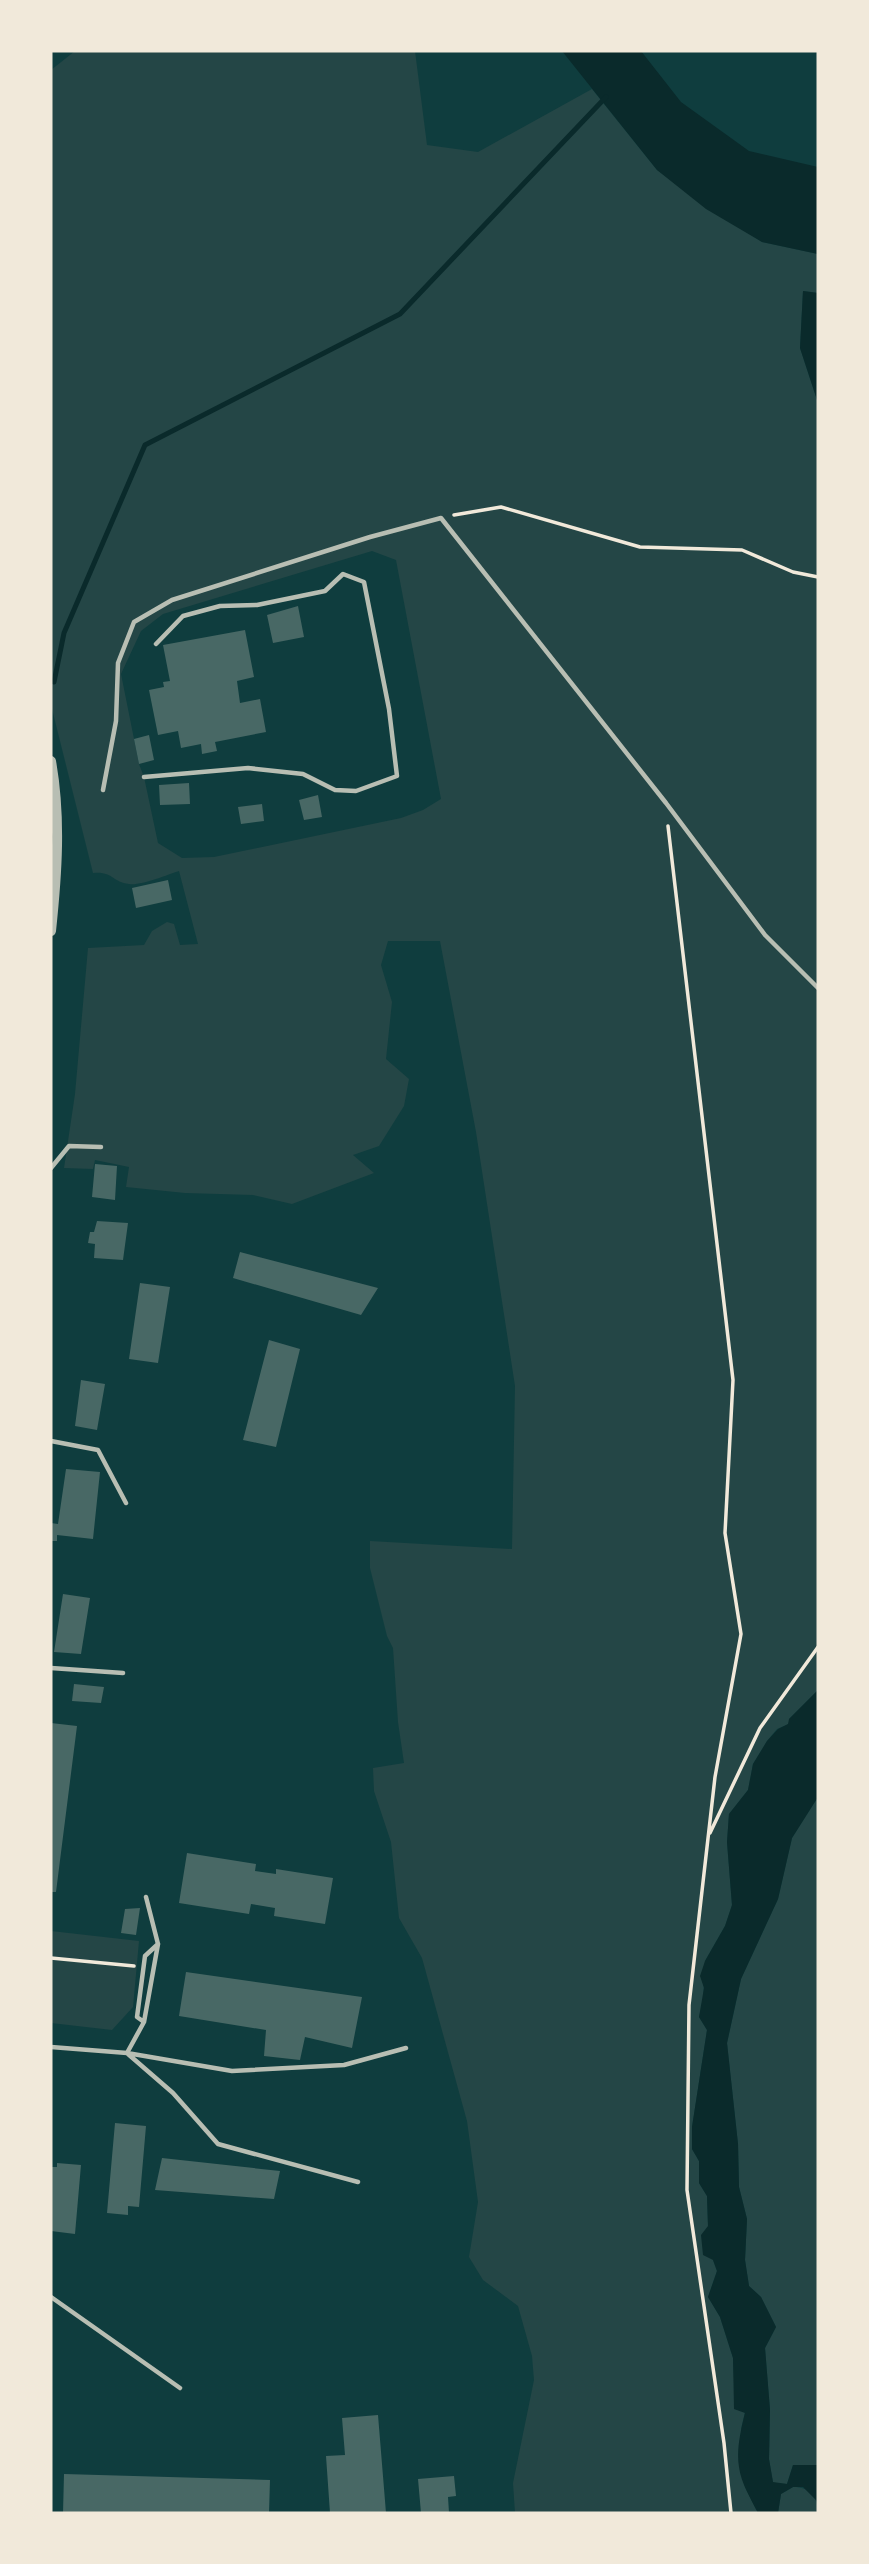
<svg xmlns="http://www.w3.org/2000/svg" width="869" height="2564" font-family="Overpass,sans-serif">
<rect width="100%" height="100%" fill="#0f3d3e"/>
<path fill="#244646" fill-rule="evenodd" d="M75,51h340l12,94 51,7 114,-63 65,81 105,72 56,12v39l-15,-2 -3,57 18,55v1287l-29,29v5l-12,5 -10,12 -14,23 -5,26 -19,24 -2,28 5,63 -7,21 -20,35 -2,41 -4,15 8,13 -15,97v22l7,12v22l8,13 1,30 5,34 4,11 -9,26 12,20 13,41 1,20 11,34 -4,17 4,58 13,26h-243l-2,-30 21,-103 -2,-24 -14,-50 -35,-26 -14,-23 9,-55 -11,-81 -45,-163 -23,-40 -8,-76 -17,-51 -1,-23 31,-5 -6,-41 -5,-74 -6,-12 -17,-68v-27l142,8 3,-163 -39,-254 -36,-191h-52l-7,24 11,37 -6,57 23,20 -5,27 -25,40 -26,9 21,18 -82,31 -39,-9 -68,-2 -59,-6 3,-20 -34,-7 -2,9 -29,-1 11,-74 13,-146 56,-3 8,-14 15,-9 7,2 6,21 18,-1 -19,-73c-12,4 -39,15 -50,13 -17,-2 -16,-13 -36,-11l-42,-168v-635zM372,551l24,9 45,239 -18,11 -22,8 -187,39 -32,1 -24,-15 -14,-66 -5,-13 -18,-90 20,-43 22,-17z
M818,1797v668h-25l-6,19 -14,-1 -4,-24 1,-49 -5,-62 11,-21 -15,-30 -12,-11 -4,-26 2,-41 -8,-32 -1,-43 -11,-101 14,-64 37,-80 14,-61z
M51,1931l88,10 -6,66 -21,23 -61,-7z
M793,2487c17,0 25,10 25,26h-40l3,-19z"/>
<path fill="#0a2a2b" d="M562,51h79l40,51 68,49 69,16v87l-56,-12 -56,-33 -49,-39z
M803,291l15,2v110l-18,-55z
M818,1690v107l-26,41 -14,61 -37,80 -14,64 11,101 1,43 8,32 -2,41 4,26 12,11 15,30 -11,21 5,62 -1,49 4,23 14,2 6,-19h25v37l-15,-15h-10l-12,7 -3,19h-20c-7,-14 -17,-30 -19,-46 -3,-17 2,-38 6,-54l-11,-4 -1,-51 -13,-41 -12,-20 9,-26 -4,-11 -10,-5 -2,-20 7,-9 -1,-30 -8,-13v-22l-7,-12v-22l15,-97 -8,-13 5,-29 -4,-12 5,-15 20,-35 7,-21 -5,-63 2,-28 19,-24 5,-26 14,-23 11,-12 10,-5 1,-5z"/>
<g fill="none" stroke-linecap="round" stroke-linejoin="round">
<path stroke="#0a2a2b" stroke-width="5" d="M54,682l10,-49 81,-188 255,-131 206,-217"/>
</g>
<path fill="#486865" d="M298,606l6,31 -31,6 -6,-28z
M245,630l9,47 -17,4 3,22 20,-4 6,33 -51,10 2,9 -15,3 -1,-10 -20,4 -3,-17 -20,4 -9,-45 15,-3 -1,-5 7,-1 -7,-36z
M149,735l5,25 -15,4 -5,-25z
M189,783l1,21 -30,1 -1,-20z
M318,795l4,22 -18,3 -5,-20z
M262,804l2,17 -23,3 -3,-17z
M168,880l4,20 -36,8 -4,-20z
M95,1164l22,2 -2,34 -23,-3z
M97,1221l31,2 -5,37 -29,-2 1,-14 -7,-1 2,-11h4z
M240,1252l138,36 -17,27 -128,-37z
M140,1283l30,4 -12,76 -29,-4z
M269,1340l31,9 -24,98 -33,-7z
M81,1380l24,4 -8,46 -22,-4z
M66,1469l34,3 -7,67 -36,-4v6h-6v-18l7,1z
M63,1594l27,4 -9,56 -27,-2z
M74,1684l30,3 -3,16 -29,-2z
M51,1723l26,3 -21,166h-5z
M187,1853l69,11 -1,7 21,3v-5l57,9 -8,46 -51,-8 1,-8 -24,-4 -2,10 -70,-11z
M140,1908l-4,27 -15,-2 4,-24z
M186,1972l176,25 -10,51 -47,-11 -5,23 -36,-4 2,-26 -87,-14z
M115,2123l31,3 -7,81 -11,-1v9l-21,-2z
M162,2158l118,13 -6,28 -119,-9z
M57,2163l24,2 -6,69 -24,-3v-64h6z
M378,2415l8,98h-56l-4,-57 19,-1 -3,-37z
M64,2474l206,6 -1,33h-206z
M454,2476l2,20 -8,1 1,16h-28l-3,-34z"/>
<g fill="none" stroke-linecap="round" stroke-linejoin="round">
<path stroke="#f1e9da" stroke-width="3.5" d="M454,515l47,-8 139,40 102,3 51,22 25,5
M668,826l65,554 -8,153 16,101 -26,143 -26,228 -2,185 37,253 7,70
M710,1833l50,-105 58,-81
M51,1958l83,8"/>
<path stroke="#b8beb3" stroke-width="4.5" d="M144,777l104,-9 55,6 32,16 21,1 41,-15 -8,-67 -25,-127 -21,-8 -18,17 -68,14 -37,1 -37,10 -27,28
M103,790l13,-69 2,-58 16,-41 38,-22 198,-63 71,-19 225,285 99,132 53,53
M51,1168l18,-22 32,1
M51,1441l47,9 28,53
M51,1668l72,5
M144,2022l-7,-5 8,-61 13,-12
M51,2047l76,6 105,18 112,-6 62,-17
M127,2053l17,-31 14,-78 -12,-47
M128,2054l45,39 45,51 140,38
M51,2297l129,91"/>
<path stroke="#b8beb3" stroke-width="10" d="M51,761c10,57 6,113 0,170"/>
</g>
<rect width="869" height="2564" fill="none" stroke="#f1e9da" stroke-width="105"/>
</svg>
